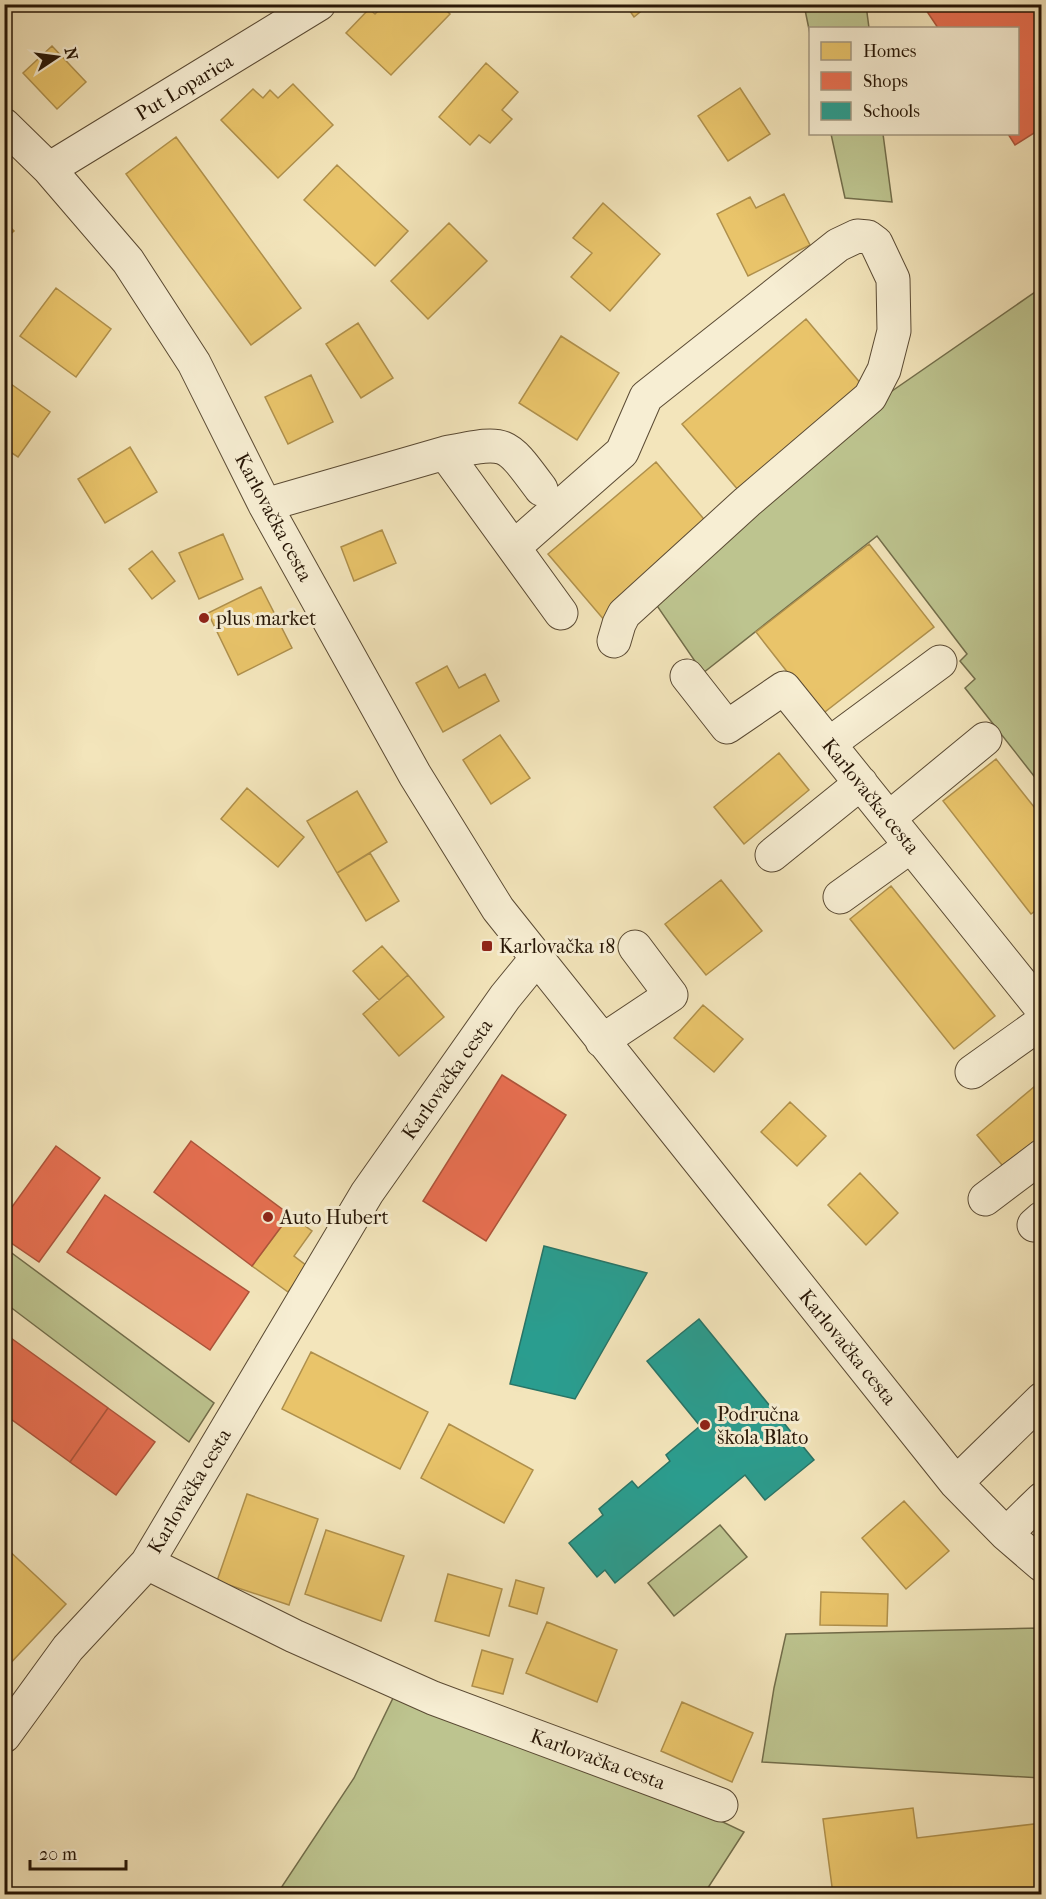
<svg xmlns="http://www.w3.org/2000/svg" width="1046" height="1899" font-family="'IM FELL French Canon',serif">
<rect width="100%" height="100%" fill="#f3e5bb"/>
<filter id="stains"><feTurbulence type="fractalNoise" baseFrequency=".00333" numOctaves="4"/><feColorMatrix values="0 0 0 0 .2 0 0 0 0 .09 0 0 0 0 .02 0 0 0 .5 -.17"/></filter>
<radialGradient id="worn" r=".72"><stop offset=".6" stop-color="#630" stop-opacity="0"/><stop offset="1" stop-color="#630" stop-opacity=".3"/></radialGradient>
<path fill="#bdc48f" stroke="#726d4a" stroke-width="1.5" d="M804,5h62l3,23h-59v6z
M831,134h52l9,68 -47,-4z
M1041,288v497l-76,-97 10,-9 -15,-18 7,-7 -90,-118 -174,137 -52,-76 228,-197z
M5,1248l209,155 -25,39 -184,-139z
M720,1525l27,32 -73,59 -26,-33z
M1041,1628v150l-279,-16 12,-74 12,-54z
M396,1692l268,102 80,38 -40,62h-427l77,-116z"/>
<path fill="#e9c46a" stroke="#af904c" stroke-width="1.5" d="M385,4h8l3,3 2,-3h16l2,3 2,-3h22l10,10 -59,61 -45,-42 23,-24 6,5z
M625,4h25l-16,13z
M52,46l34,36 -29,27 -34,-36z
M486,63l32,29 -16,18 10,9 -22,24 -11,-8 -9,10 -31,-28z
M293,84l40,41 -55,53 -57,-58 32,-31 10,9 7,-8 8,8z
M740,88l30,46 -42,27 -30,-45z
M176,137l125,171 -50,37 -125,-171z
M337,165l71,66 -33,35 -71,-66z
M784,194l26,51 -62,31 -31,-62 33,-17 6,11z
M603,203l57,51 -50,57 -39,-34 21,-24 -19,-15z
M4,221l10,10 -10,9z
M449,223l38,38 -59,58 -37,-38z
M56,288l55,41 -35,48 -56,-41z
M806,319l56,66 -123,106 -57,-67z
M358,323l35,55 -32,20 -35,-54z
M561,336l58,37 -42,67 -58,-37z
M311,375l22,47 -45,22 -23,-47z
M4,379l46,33 -32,45 -14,-9z
M130,447l27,45 -52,31 -27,-44z
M656,462l57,68 -108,91 -57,-67z
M382,530l14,33 -42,18 -13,-34z
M223,534l20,45 -44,20 -20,-46z
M869,544l65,83 -113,88 -65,-83z
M152,551l23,30 -23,18 -23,-30z
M261,587l31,61 -54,27 -30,-62z
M447,666l12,22 26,-14 14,27 -56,31 -27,-49z
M500,735l30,43 -39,26 -28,-44z
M779,753l30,37 -65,54 -30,-37z
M996,759l46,58v89l-11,8 -88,-113z
M247,788l57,49 -26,30 -57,-48z
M357,791l30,51 -50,31 -30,-52z
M370,853l29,48 -33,20 -29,-48z
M721,880l41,51 -56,44 -41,-51z
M891,886l104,130 -41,33 -104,-130z
M382,946l26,29 -29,25 -26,-29z
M408,975l36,42 -45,39 -36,-42z
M703,1005l40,34 -29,33 -40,-34z
M1041,1081l1,61 -35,29 -30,-36z
M790,1102l36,34 -29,30 -36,-34z
M860,1173l38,40 -32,32 -38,-40z
M290,1215l22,16 -18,25 13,10 -19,26 -36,-26z
M311,1352l117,60 -28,57 -118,-60z
M449,1424l84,46 -29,53 -83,-45z
M247,1494l71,25 -29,86 -72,-24z
M904,1501l45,50 -43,38 -44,-51z
M326,1530l78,26 -23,65 -76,-27z
M4,1546l62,58 -62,66z
M448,1574l54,15 -13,47 -54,-15z
M516,1580l28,8 -7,26 -28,-8z
M821,1592l67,2 -1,32 -67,-1z
M547,1622l70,28 -20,52 -71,-29z
M482,1650l31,9 -10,35 -31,-8z
M682,1702l71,31 -21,49 -71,-31z
M913,1808l4,30 125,-15v71h-209l-10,-75z"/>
<path fill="#e76f51" stroke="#ad543a" stroke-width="1.5" d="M922,4h120v124l-27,17 -7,-11h10v-106h-80z
M502,1075l64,40 -80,126 -63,-40z
M191,1141l99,74 -38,51 -98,-74z
M56,1146l44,32 -61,84 -35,-24v-20z
M105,1195l144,97 -39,58 -143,-98z
M4,1333l104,75 -38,54 -66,-48z
M108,1408l47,34 -39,53 -46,-33z"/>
<path fill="#2a9d8f" stroke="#297466" stroke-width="1.5" d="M544,1246l103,27 -72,126 -65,-15z
M699,1319l115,141 -49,40 -20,-25 -130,108 -10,-13 -8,7 -28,-34 34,-28 -4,-6 33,-28 6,7 32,-27 -4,-6 34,-29 -53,-65z"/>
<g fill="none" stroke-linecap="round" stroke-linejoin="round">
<g stroke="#5a4a33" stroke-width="35">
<path id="minor" d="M4,125l45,44 79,92 66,102 71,142 150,270 83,134 458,574 50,51 36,31
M49,169l270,-165
M445,453c62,-12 59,-14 96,36
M265,505l180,-52 116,160
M514,547l108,-95 24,-55 192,-152 19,-9 11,1 8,6 17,36 1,52 -10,39 -14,27 -123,105 -123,112 -5,10 -5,17
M687,676l40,51 57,-39 258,321
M829,744l111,-82
M889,818l96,-79
M772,855l89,-72
M840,897l71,-51
M536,959l-31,38 -138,196 -220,370 147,73 139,62 288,107
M602,1041l69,-46 -36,-48
M972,1072l70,-50
M985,1199l57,-43
M1034,1225l8,-7
M956,1483l86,-84
M1006,1534l36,-35
M4,1736l64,-88 79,-85"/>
</g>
<use href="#minor" stroke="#f7eed3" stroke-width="33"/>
</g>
<g fill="#8f2418" stroke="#f7eed3" stroke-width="2">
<circle cx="204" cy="618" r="6"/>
<rect x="481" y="940" width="12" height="12" rx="3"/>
<circle cx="268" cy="1217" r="6"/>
<circle cx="705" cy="1425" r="6"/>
</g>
<g text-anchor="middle" stroke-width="6" stroke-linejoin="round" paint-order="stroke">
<g font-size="20" fill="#271606" stroke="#f7eed3">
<text transform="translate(184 87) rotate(-31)" y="7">Put Loparica</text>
<text transform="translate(274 517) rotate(62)" y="7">Karlovačka cesta</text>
<text transform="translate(871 796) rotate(51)" y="7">Karlovačka cesta</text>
<text transform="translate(447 1079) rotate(-55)" y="7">Karlovačka cesta</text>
<text transform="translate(848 1347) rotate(51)" y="7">Karlovačka cesta</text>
<text transform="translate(189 1491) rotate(-59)" y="7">Karlovačka cesta</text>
<text transform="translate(598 1759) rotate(20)" y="7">Karlovačka cesta</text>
</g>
<g font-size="20" fill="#271606" stroke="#f7eed3" text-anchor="start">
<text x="216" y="625">plus market</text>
<text x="499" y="953">Karlovačka 18</text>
<text x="280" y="1224">Auto Hubert</text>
<text x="717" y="1421">Područna<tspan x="717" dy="23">škola Blato</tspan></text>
</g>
</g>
<rect width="1046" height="1899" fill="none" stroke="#f3e5bb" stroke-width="24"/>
<rect x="6" y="6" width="1034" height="1887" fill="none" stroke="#271606" stroke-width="3"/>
<rect x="12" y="12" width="1022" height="1875" fill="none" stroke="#271606" stroke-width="1.5"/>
<rect x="809" y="27" width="210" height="108" fill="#f7eed3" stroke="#a49881" stroke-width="1.5"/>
<rect x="821" y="42" width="30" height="18" fill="#e9c46a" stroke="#a49881" stroke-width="1.5"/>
<text x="863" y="57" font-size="18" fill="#271606">Homes</text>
<rect x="821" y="72" width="30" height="18" fill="#e76f51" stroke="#a49881" stroke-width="1.5"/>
<text x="863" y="87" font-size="18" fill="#271606">Shops</text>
<rect x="821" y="102" width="30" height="18" fill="#2a9d8f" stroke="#a49881" stroke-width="1.5"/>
<text x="863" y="117" font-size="18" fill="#271606">Schools</text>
<g transform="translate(57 57) rotate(77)" stroke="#f7eed3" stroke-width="4.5" paint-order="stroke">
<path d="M0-4.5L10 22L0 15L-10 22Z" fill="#271606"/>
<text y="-9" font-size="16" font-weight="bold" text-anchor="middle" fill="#271606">N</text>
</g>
<path d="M30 1860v9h96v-9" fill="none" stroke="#271606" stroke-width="3"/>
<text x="39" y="1860" font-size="18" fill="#271606" stroke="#f7eed3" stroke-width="4.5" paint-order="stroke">20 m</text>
<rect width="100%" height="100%" filter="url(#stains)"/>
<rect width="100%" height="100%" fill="url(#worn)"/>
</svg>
